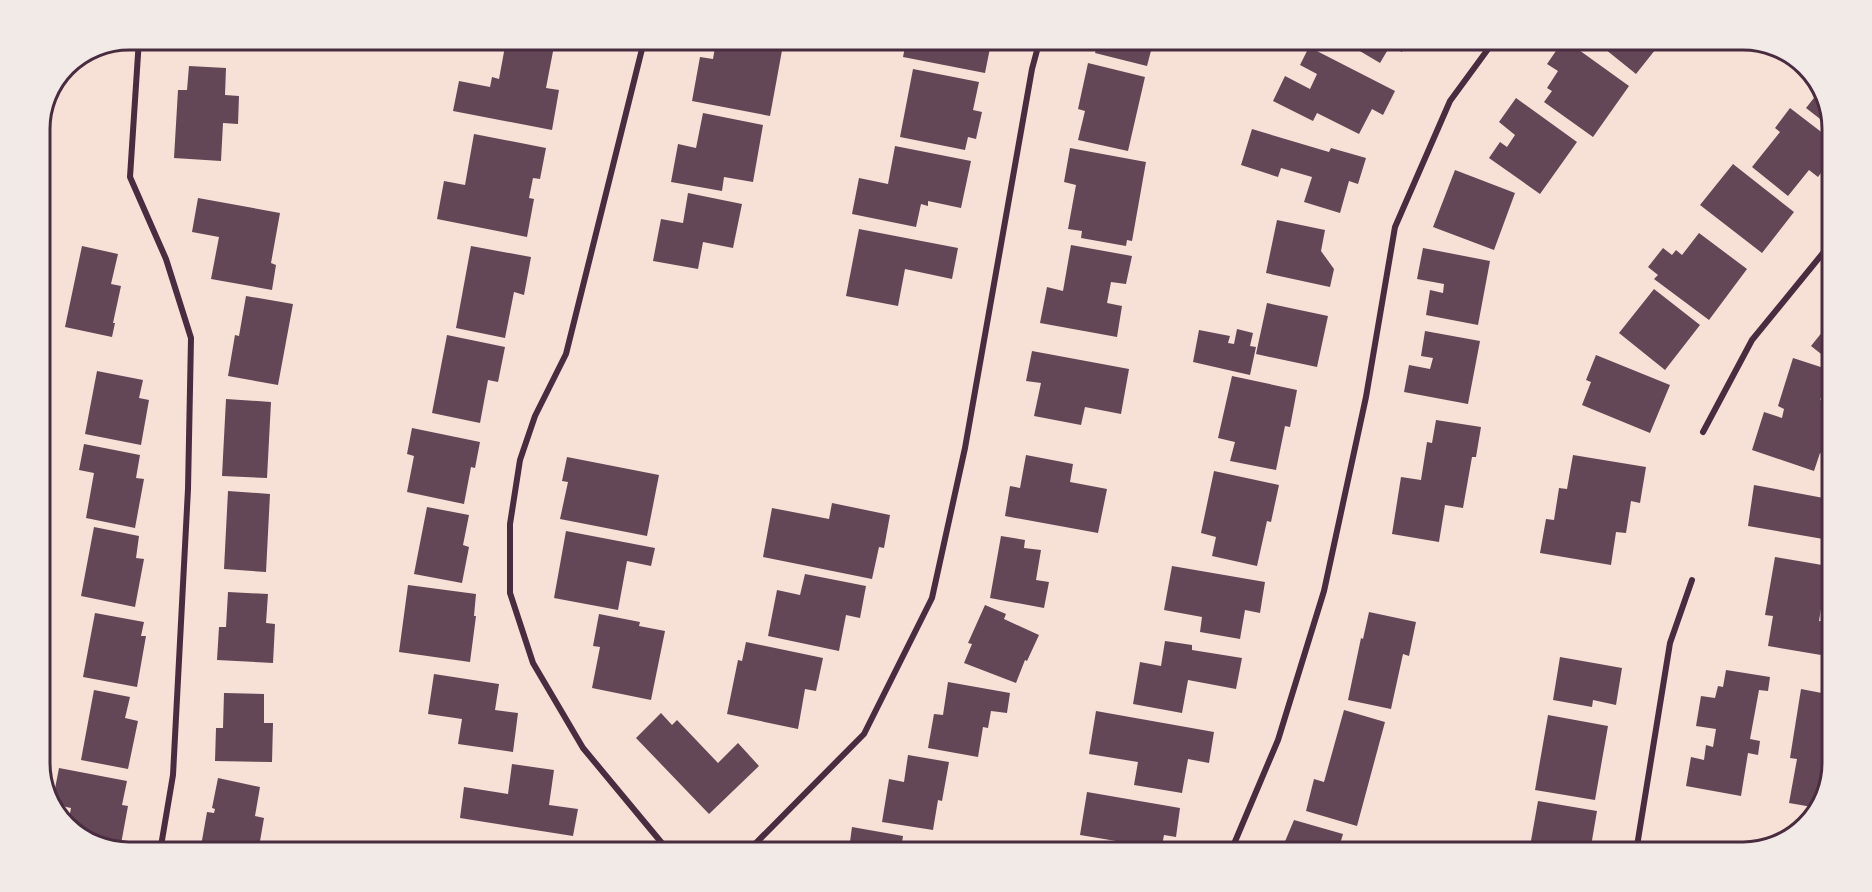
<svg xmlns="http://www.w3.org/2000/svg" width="1872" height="892" font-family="Figtree,sans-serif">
<rect width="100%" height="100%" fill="#f7e1d7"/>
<path fill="#644757" d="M506,41h49l-9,47 13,2 -7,40 -99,-19 6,-30 31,6 2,-10 7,2z
M716,41l48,1 19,3 -13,71 -78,-15 8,-44 13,2z
M906,42h4l81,1 -6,30 -82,-16z
M1098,43h55l-6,23 -52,-13z
M1348,44h58l-4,8 -12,-6 -10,17z
M1560,45h12l57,41 -36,51 -49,-35 8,-11 -5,-3 11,-17 -11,-7z
M1600,45h59l-23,29z
M1309,47l86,44 -12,24 -11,-6 -13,25 -42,-21 -4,8 -40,-20 12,-25 25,13 7,-15 -17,-9z
M1088,63l57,14 -17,74 -50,-11 7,-29 -7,-2z
M189,66l37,2 -1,27 14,1 -1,28 -15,-1 -2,38 -47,-3 4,-68h9z
M913,69l66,13 -6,28 9,2 -6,27 -8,-2 -3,13 -65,-13z
M1821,89l12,34v6l-27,-21z
M1516,98l61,44 -37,52 -51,-36 11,-16 7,5 8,-12 -16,-13z
M1790,108l43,33 -1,17 -14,19 -9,-7 -21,26 -36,-29 28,-35 -5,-4z
M703,113l60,12 -10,57 -29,-5 -2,14 -51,-9 7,-38 18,4z
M1252,129l77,23 2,-4 35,10 -8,26 -9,-3 -9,32 -36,-11 8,-25 -31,-9 -3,9 -37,-12z
M474,134l72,14 -6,31 -7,-1 -4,20 5,1 -7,38 -90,-18 7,-38 21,4z
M895,146l76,15 -10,47 -33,-7v5l-7,-2 -5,23 -64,-13 7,-36 29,6z
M1070,148l76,14 -14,79 -5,-1 -1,6 -45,-8 1,-7 -14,-2 8,-44 -12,-3z
M1733,164l61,48 -32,41 -62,-48z
M1455,170l60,23 -21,57 -61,-23z
M688,193l54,11 -9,44 -30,-6 -5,27 -45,-8 8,-42 22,4z
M198,198l82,15 -9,50 5,2 -4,25 -61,-11 8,-42 -27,-5z
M1277,220l48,10 -4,21 13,18 -4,18 -64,-14z
M859,229l99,19 -6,31 -47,-10 -7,37 -52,-10z
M1699,233l48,36 -38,51 -55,-41 4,-4 -10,-8 15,-19 9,7 4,-5 6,5z
M1071,245l61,11 -6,28 -15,-2 -4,21 15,3 -5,31 -77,-14 7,-36 16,4z
M82,246l36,8 -7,30 10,2 -8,37h2l-3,14 -47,-10z
M471,246l60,11 -7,38 -10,-3 -9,46 -49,-10z
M1423,248l67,13 -12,64 -52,-10 4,-25 13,3 1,-9 -27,-5z
M1654,289l46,36 -35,45 -46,-37z
M246,296l47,8 -15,81 -50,-9 7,-41 4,1z
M1267,303l61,13 -11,51 -61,-13z
M1831,321v22l-1,18 -19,-15z
M1237,329l16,4 -3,13 6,1 -6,28 -57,-13 6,-32 31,6 -2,7 6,1z
M1425,331l55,10 -12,63 -64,-12 5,-27 21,4 3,-11 -12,-2z
M447,335l58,12 -7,35 -10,-2 -8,43 -48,-10z
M1032,351l97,18 -8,45 -36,-7 -4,18 -47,-9 7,-33 -15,-2z
M1596,355l74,30 -20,48 -68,-28 9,-23 -5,-2z
M1793,358l37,12 -10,30 10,3 -1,54 -9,-4 -6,18 -62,-21 12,-38 18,6 2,-9 -6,-3z
M97,371l46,9 -4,18 10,2 -8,45 -56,-11z
M1232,376l65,14 -7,37 -5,-1 -9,44 -46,-9 5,-19 -17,-4z
M226,399l45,3 -4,76 -45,-2z
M1436,420l45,7 -5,30h-4l-9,51 -18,-3 -6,37 -47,-8 9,-57 20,3 6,-38 5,1z
M412,428l68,14 -5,26 -4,-1 -7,37 -57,-12 7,-36 -7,-2z
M84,444l56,11 -4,23 8,1 -9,49 -49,-10 8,-45 -15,-3z
M1026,455l47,9 -3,18 37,7 -9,44 -93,-17 5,-30 10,2z
M1573,455l73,12 -6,36 -9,-2 -5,32 -10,-1 -5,33 -71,-12 6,-34 8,1 5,-32 8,1z
M567,457l92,18 -12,61 -87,-17 8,-37 -6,-1z
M1214,471l65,14 -8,37 -4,-1 -10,45 -45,-10 4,-19 -15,-4z
M1754,485l75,14v41l-81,-14z
M228,491l42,3 -4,78 -42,-3z
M832,503l58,12 -6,33 -5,-1 -7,32 -109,-22 9,-49 57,11z
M427,507l42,8 -6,30 6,2 -7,36 -48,-9z
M94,527l45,9 -3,22 8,1 -9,48 -54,-11z
M566,531l89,17 -4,18 -24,-5 -9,49 -64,-12z
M1001,536l24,4 -1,8 17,2 -5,30 13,2 -5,26 -54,-10z
M1775,557l53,9 -9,55 9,1 -1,34 -59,-10 5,-30 -8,-1z
M1172,566l93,16 -5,31 -15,-3 -5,29 -40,-7 2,-15 -38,-7z
M805,574l61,12 -6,32 -14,-3 -7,36 -71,-15 9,-46 23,5z
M408,585l68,9 -2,22h2l-6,46 -71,-10z
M228,592l40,2 -2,29 9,1 -2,39 -56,-3 2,-33h7z
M985,605l21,9 -2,5 35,16 -12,26 -2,-1 -9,23 -52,-20 8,-19 -4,-1z
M1369,612l47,10 -7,34 -6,-2 -12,55 -43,-9 13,-62 2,1z
M95,613l49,9 -3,14h5l-9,51 -54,-10z
M599,614l41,8 -1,4 26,5 -14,69 -59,-12 8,-41 -7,-1z
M1165,641l27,4v5l50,8 -6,31 -48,-9 -6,33 -49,-9 7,-42 21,4z
M746,642l77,16 -7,33 -11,-2 -7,40 -71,-15 11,-54 4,1z
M1560,657l62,11 -6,37 -23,-5 -1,7 -39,-7z
M1726,670l44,7 -2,14 -9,-1 -9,49 10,2 -2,14 -10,-2 -7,43 -55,-10 5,-29 13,3 2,-15 7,2 3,-18 -20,-3 5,-30 14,2 3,-12 5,1z
M434,674l65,10 -4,26 23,3 -5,39 -55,-8 4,-25 -34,-5z
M948,682l62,11 -3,20 -16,-2 -3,17 -5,-1 -5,30 -50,-9 6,-34 9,1z
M1801,689l26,5 -1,104 -8,10 -29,-5 8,-44 -7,-1z
M94,690l36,7 -5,21 13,3 -10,48 -47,-9z
M224,693l40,1v29h9l-1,39 -57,-1 1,-33h7z
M1344,710l41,12 -28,104 -51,-15 8,-32 10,3z
M1096,711l118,21 -5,31 -21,-4 -6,34 -48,-8 4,-23 -49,-8z
M661,713l11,12 5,-5 41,43 20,-20 21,23 -50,48 -73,-76z
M1548,715l60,11 -13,74 -60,-10z
M908,755l41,7 -7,39 -4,-1 -5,30 -51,-8 7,-43 15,3z
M512,764l42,6 -5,35 29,4 -5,27 -113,-18 4,-31 44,7z
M59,768l68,13 -5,24 6,1 -7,38 -38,-7 -15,-13 3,-16 -19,-4z
M218,778l42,9 -5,29 9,2 -5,29 -58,-1 6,-34 7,1 1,-4 -3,-1z
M1087,792l93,16 -4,29 -12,-2 -3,16 -46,-1 1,-9 -36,-6z
M1538,801l59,10 -7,41h-61z
M1294,820l49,14 -5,17h-57z
M852,827l51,9 -2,13h-52z
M556,842l31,5v1h-32z"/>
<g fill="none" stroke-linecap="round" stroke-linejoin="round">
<path stroke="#4a2c40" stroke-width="6" d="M139,39l-9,138 36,82 25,79 -3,151 -15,286 -12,71
M644,41l-78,313 -31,62 -15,44 -10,64v69l23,70 50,85 83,100
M1703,432l49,-92 80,-98
M1637,846l41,7
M750,849l114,-115 68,-136 33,-150 67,-379 7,-26
M1231,851l47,-111 46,-149 42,-194 29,-170 55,-126 41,-56
M1638,853l-1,-7 33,-203 22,-63"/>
</g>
<path d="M0 0H1872V892H0ZM129 50H1743A79 79 0 0 1 1822 129V763A79 79 0 0 1 1743 842H129A79 79 0 0 1 50 763V129A79 79 0 0 1 129 50Z" fill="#f1eae7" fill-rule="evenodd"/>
<path fill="none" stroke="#4a2c40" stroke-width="3" d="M129 50H1743A79 79 0 0 1 1822 129V763A79 79 0 0 1 1743 842H129A79 79 0 0 1 50 763V129A79 79 0 0 1 129 50Z"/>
</svg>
